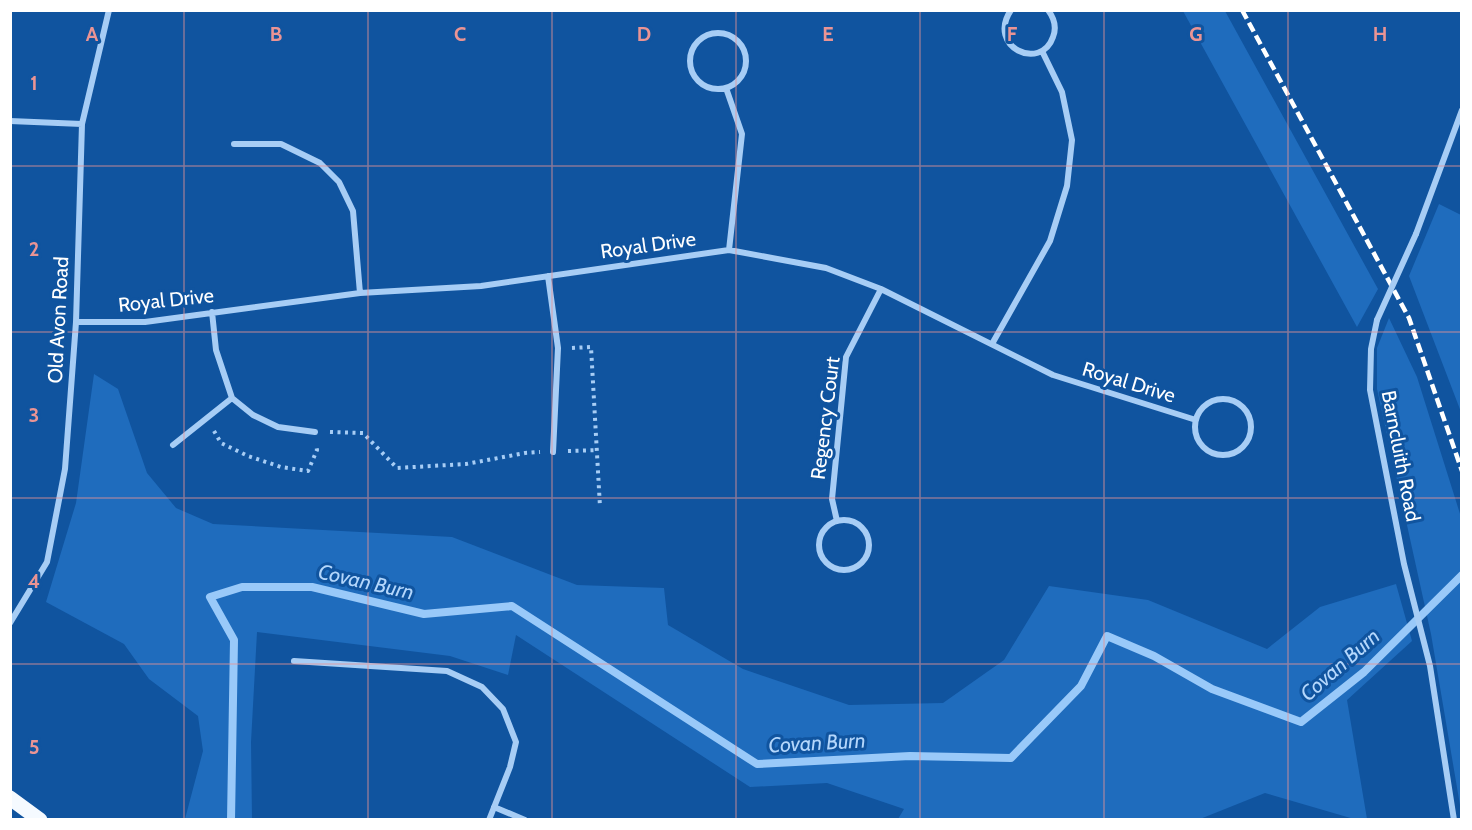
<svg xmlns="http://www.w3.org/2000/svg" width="1472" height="830" font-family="Cabin,sans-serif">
<rect width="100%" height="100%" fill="#10549f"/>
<path fill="#1f6cbd" d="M1183,11h42l153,278 -21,38z
M1439,204l22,11v197l-52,-136z
M1389,318l28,59 44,140v294l-30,-177 -54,-245v-41z
M94,374l24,15 29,84 29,35 37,16 239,13 125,48 87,3 4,37 75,44 106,36 94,-2 61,-43 45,-74 99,14 119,49 53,-42 76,-23 16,57 -65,59 20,119h-13l-89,-26 -65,26h-302l6,-10 -77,-26 -77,4 -234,-152 -8,40 -58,-19 -193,-24 -6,110 1,77h-67l18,-68 -5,-35 -49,-37 -25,-35 -78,-42 30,-99z"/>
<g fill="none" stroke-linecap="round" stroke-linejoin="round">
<path stroke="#99c9f9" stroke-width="8" d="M231,820l3,-180 -24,-43 32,-10h70l112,27 88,-8 245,158 153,-8 101,2 70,-72 26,-50 47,20 58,33 89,33 63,-50 98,-97"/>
<path stroke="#a7cdf5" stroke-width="4" stroke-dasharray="3 4.5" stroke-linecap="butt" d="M572,348l19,-1 9,160
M214,431l7,12 27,13 33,11 27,4 9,-21 -1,-5
M330,432l33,1 34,35 69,-4 59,-11 15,-1
M568,451l30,-1"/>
<path stroke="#a7cdf5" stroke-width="6" d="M1011,10c-25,37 30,62 42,27 4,-10 1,-19 -5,-27
M690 61a28 28 0 1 1 56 0a28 28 0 1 1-56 0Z
M726,88l16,46 -13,116
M10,121l72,3
M234,144h47l39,19 19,19 14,29 7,82
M1416,234l46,-124
M548,276l10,72 -5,104
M212,312l4,38 16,48 21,17 25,12 37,5
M1377,320l-6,29 -1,41 34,174 26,102 24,154
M76,322h69l215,-29 121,-7 248,-36 97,18 55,21 172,86 143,45
M992,344l58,-103 17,-55 5,-46 -10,-48 -20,-41
M1195 427a28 28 0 1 1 56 0a28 28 0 1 1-56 0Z
M173,445l59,-47
M819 545a25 25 0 1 1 50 0a25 25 0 1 1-50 0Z
M837,521l-5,-22 14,-142 35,-68
M10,623l37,-61 18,-93 11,-147 6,-198 27,-114
M294,661l153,10 35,16 21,22 13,33 -6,25 -21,53
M494,807l31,13"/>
<path stroke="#f5faff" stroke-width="15" d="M10,798l30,22"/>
<path stroke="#fff" stroke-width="4.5" stroke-dasharray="10 4.5" stroke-linecap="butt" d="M1242,10l167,308 53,153"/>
<path stroke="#a7cdf5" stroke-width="6" d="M1377,320l39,-86"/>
</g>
<path fill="none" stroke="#ea9494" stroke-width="1.5" stroke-opacity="0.55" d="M184,10v810M368,10v810M552,10v810M736,10v810M920,10v810M1104,10v810M1288,10v810M10,166h1452M10,332h1452M10,498h1452M10,664h1452"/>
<g text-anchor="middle" stroke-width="6" stroke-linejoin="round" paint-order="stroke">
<g font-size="20" fill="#fff" stroke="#10549f">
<text transform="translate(648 245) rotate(-8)" y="7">Royal Drive</text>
<text transform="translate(166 300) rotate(-6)" y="7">Royal Drive</text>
<text transform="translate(58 320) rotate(-87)" y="7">Old Avon Road</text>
<text transform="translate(1129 382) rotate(17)" y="7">Royal Drive</text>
<text transform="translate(825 418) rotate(-83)" y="7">Regency Court</text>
<text transform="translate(1401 456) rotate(79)" y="7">Barncluith Road</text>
</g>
<g font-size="21" font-style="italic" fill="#b4d7fc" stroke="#10549f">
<text transform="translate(366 582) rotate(13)" y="7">Covan Burn</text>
<text transform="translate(1340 665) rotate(-41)" y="7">Covan Burn</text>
<text transform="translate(817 743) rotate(-3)" y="7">Covan Burn</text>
</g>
</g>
<g font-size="20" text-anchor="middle" font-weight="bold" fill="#ea9494" stroke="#10549f" stroke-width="6" stroke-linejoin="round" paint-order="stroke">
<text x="92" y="41">A</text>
<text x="276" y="41">B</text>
<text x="460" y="41">C</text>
<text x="644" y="41">D</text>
<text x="828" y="41">E</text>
<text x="1012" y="41">F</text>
<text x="1196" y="41">G</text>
<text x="1380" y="41">H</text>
<text x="34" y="90">1</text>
<text x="34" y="256">2</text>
<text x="34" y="422">3</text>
<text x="34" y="588">4</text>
<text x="34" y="754">5</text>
</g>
<rect width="1472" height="830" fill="none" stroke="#ffffff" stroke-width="24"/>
</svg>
